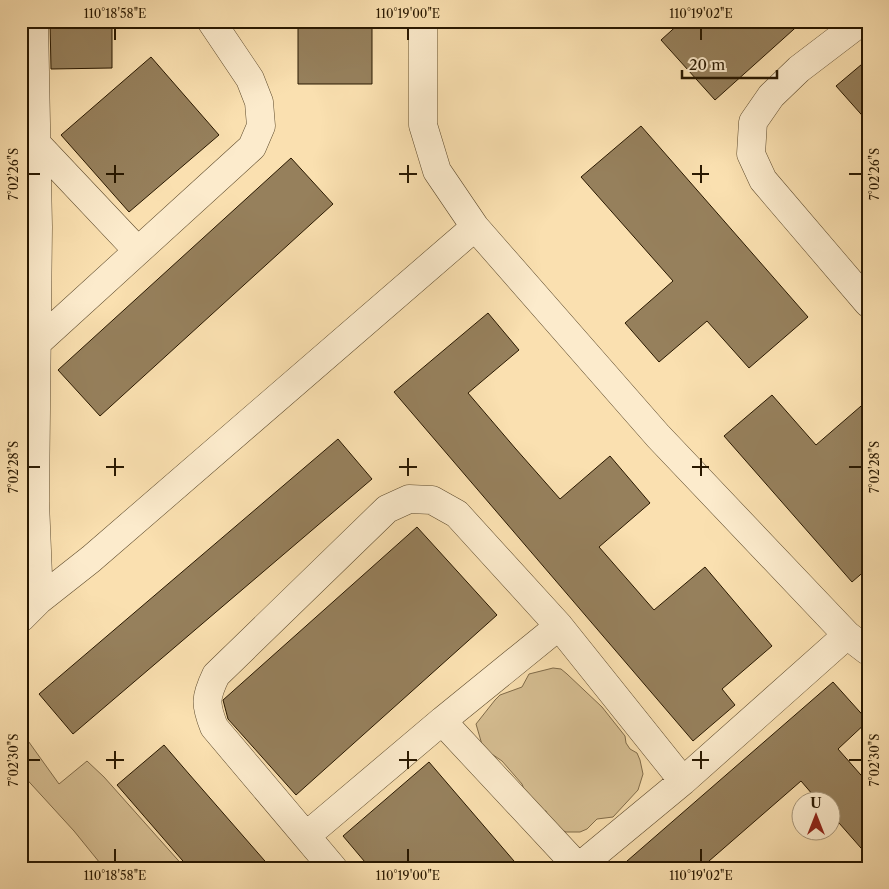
<svg xmlns="http://www.w3.org/2000/svg" width="889" height="889" font-family="'Libre Caslon Text',serif">
<rect width="100%" height="100%" fill="#fae0b0"/>
<filter id="stains"><feTurbulence type="fractalNoise" baseFrequency=".004" numOctaves="4"/><feColorMatrix values="0 0 0 0 .2 0 0 0 0 .09 0 0 0 0 .02 0 0 0 .5 -.17"/></filter>
<radialGradient id="worn" r=".72"><stop offset=".6" stop-color="#630" stop-opacity="0"/><stop offset="1" stop-color="#630" stop-opacity=".3"/></radialGradient>
<path fill="#d6be92" stroke="#806b49" d="M553,668l8,1 6,5 35,33 23,29 1,7 4,6 7,4 3,7 3,14 -5,16 -25,27 -16,2 -10,10 -7,3h-14l-7,-3 -7,-4 -6,-14 -7,-2 -14,-17 -3,-8 -20,-23 -19,-13 -7,-24 19,-24 5,-5 22,-8 7,-13z
M21,731l38,53 28,-23 17,16 81,91h-81l-30,-37 -53,-58z"/>
<path fill="#96805c" stroke="#291800" d="M50,21h62v47l-61,1z
M298,21h74v63h-74z
M682,21h121l-88,79 -54,-60z
M151,57l68,78 -90,77 -68,-77z
M868,59v63l-32,-36z
M641,126l167,191 -59,51 -42,-47 -48,41 -34,-39 48,-42 -92,-104z
M291,158l42,46 -233,212 -42,-46z
M488,313l31,37 -51,43 47,55 45,51 50,-43 40,47 -51,44 55,63 51,-43 67,79 -50,43 13,16 -42,36 -299,-349z
M772,395l44,50 52,-45v168l-16,14 -128,-146z
M338,439l34,40 -299,255 -34,-40z
M417,527l80,88 -201,180 -68,-76 -5,-19z
M833,682l35,39 -30,28 30,34v73l-36,-41v-13h-13l-18,-21 -100,87h-82z
M164,745l25,29 82,94h-82l-72,-83z
M429,762l24,28 67,78h-150l-27,-32z"/>
<g fill="none" stroke-linecap="round" stroke-linejoin="round">
<g stroke="#5d4a2c" stroke-width="29">
<path id="minor" d="M34,21l4,206 -3,275 4,98 52,-41 384,-332
M423,21v104l14,46 38,56 183,209 189,199
M862,21l-63,48 -28,27 -18,26 -2,32 12,26 105,123
M37,144l100,106
M38,342l214,-195 9,-21 -2,-24 -9,-23 -39,-58
M21,618l18,-18
M559,626l-117,95 137,147
M306,836l136,-115
M579,867l104,-86 164,-146 21,16
M333,868l-119,-141c-9,-23 -9,-29 2,-52l171,-166 22,-10 23,1 25,14 102,112 124,155"/>
</g>
<use href="#minor" stroke="#fcebcc" stroke-width="28"/>
</g>
<path fill="none" stroke="#291800" stroke-width="2" d="M115,28v12M408,28v12M701,28v12M115,165v18M408,165v18M701,165v18M28,174h12M106,174h18M399,174h18M692,174h17M849,174h13M115,458v18M408,458v18M701,458v18M28,467h12M106,467h18M399,467h18M692,467h17M849,467h13M115,751v18M408,751v18M701,751v18M28,760h12M106,760h18M399,760h18M692,760h17M849,760h13M115,849v13M408,849v13M701,849v13"/>
<rect width="889" height="889" fill="none" stroke="#fae0b0" stroke-width="55"/>
<g transform="translate(816 816)"><circle r="24" fill="#fcebcc" stroke="#a8977a"/>
<path d="M0-4L9 19L0 12L-9 19Z" fill="#8f2418"/>
<text y="-8" font-size="14" font-weight="bold" text-anchor="middle" fill="#291800">U</text>
</g>
<path d="M682 70v8h95v-8" fill="none" stroke="#291800" stroke-width="2.5"/>
<text x="689" y="70" font-size="15" fill="#291800" stroke="#fcebcc" stroke-width="4" paint-order="stroke">20 m</text>
<rect x="28" y="28" width="834" height="834" fill="none" stroke="#291800" stroke-width="2"/>
<g font-size="12" text-anchor="middle" fill="#291800">
<text x="115" y="18">110°18'58"E</text>
<text x="408" y="18">110°19'00"E</text>
<text x="701" y="18">110°19'02"E</text>
<text transform="translate(14 174) rotate(-90)" y="4">7°02'26"S</text>
<text transform="translate(875 174) rotate(-90)" y="4">7°02'26"S</text>
<text transform="translate(14 467) rotate(-90)" y="4">7°02'28"S</text>
<text transform="translate(875 467) rotate(-90)" y="4">7°02'28"S</text>
<text transform="translate(14 760) rotate(-90)" y="4">7°02'30"S</text>
<text transform="translate(875 760) rotate(-90)" y="4">7°02'30"S</text>
<text x="115" y="880">110°18'58"E</text>
<text x="408" y="880">110°19'00"E</text>
<text x="701" y="880">110°19'02"E</text>
</g>
<rect width="100%" height="100%" filter="url(#stains)"/>
<rect width="100%" height="100%" fill="url(#worn)"/>
</svg>
